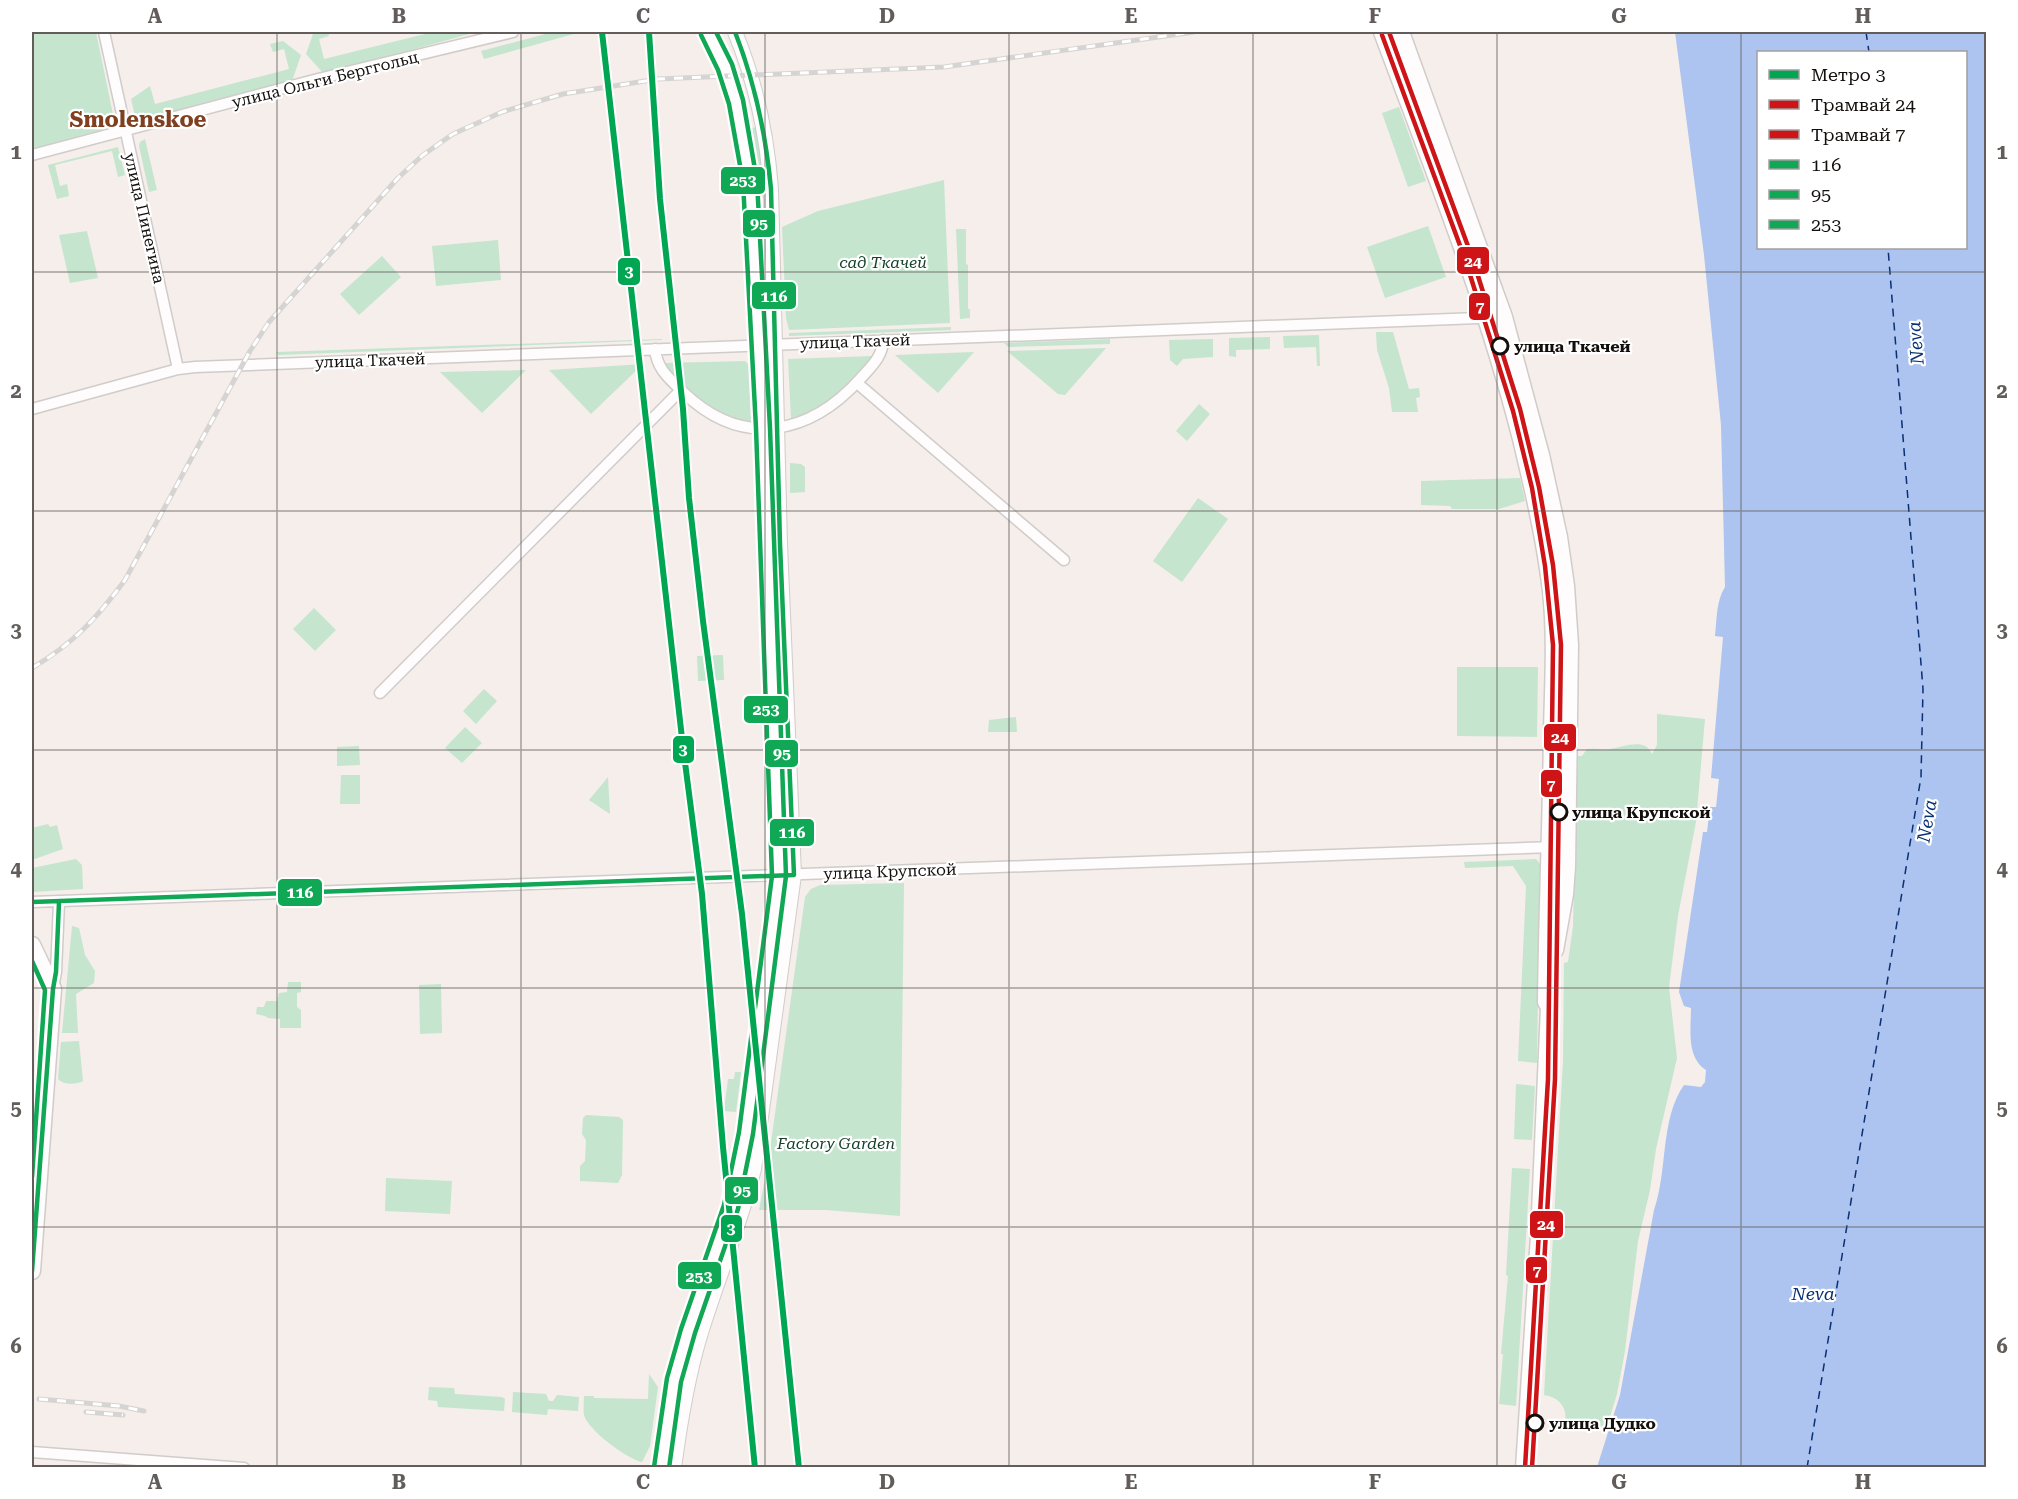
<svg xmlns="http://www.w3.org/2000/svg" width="2018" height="1499" font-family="'Roboto Serif',serif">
<rect width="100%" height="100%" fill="#f5eeeb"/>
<path fill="#c5e5cf" d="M32,32h64l19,92 -3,3 -80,22z
M321,32h7l1,4 -10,3 5,20 109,-27 40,1 -149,41 -18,-20 7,-20z
M553,32h28l-97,27 -3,-8z
M283,41l18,14 -9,26 -154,41 -2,-2 -5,-21 19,-13 5,18 134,-35 -5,-20 -11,3 -3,-8z
M1399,107l27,74 -18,6 -26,-74z
M756,127l3,1 7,68 -2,1 -7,-1 -4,-43 -5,-24z
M145,139l12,51 -8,2 -10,-46 1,-4z
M118,147l7,28 -7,2 -6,-26 -57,14 5,21 7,-2 2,12 -12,3 -9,-34z
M944,180l6,143 -161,7 -3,-12 -4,-91 36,-16z
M1428,226l18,51 -61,21 -18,-51z
M956,229h10v35l2,1v44h2v9l-10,1z
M87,231l11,47 -28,5 -11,-48z
M498,240l3,40 -65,6 -4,-40z
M382,256l19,21 -42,38 -19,-21z
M951,327v3l-162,6v-3z
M1376,332h17l16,57 10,-1 1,9 -4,1 2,14h-26l-3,-24 -12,-38z
M1319,335l1,31h-3l-1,-19 -32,1 -1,-12z
M1270,337v12l-34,1v7l-7,-1v-18z
M662,339v1l-384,15 -2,-3z
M1110,339v5l-102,3 -4,-4z
M1213,339v18l-30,2 -6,7 -7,-6 -1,-20z
M1106,348l-41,47 -7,-1 -51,-43z
M974,352l-36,41 -43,-38z
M872,356c-16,28 -49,56 -81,63l-3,-60z
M745,361l4,4 2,58c-36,-7 -59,-29 -85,-54l-1,-6z
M643,364l-52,50 -42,-44z
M526,370l-44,43 -42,-41z
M1199,404l11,10 -23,27 -11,-10z
M790,463l11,1 4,3v25l-15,1z
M1520,478l5,23 -26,8h-47l-2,-3 -29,-1v-24z
M1198,498l30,21 -46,63 -29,-21z
M314,608l22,22 -21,21 -22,-22z
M723,655l1,25 -26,1 -1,-25z
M1457,667h81l-1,70 -80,-1z
M484,689l13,12 -21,23 -13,-13z
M1657,714l48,5 -9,103 -18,94 -9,71 8,71 -21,91 -6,41 -12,51 -13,110 -8,43 -11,36 -44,-1c9,-16 0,-32 -18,-34l19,-334 1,-98 4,-1 5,-36 4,-170h5l5,-7c8,-1 16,1 23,0 14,-2 35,-12 42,5l5,-9z
M1016,717l1,15h-29l1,-12z
M465,727l17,16 -20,20 -17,-15z
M359,746l1,19 -23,1v-19z
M341,775h19v29h-20z
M608,777l2,37 -21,-14z
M48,824l2,3 7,-2 6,24 -31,11v-32z
M76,859l6,6 1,24 -51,3v-24z
M1536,859l4,5 -3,199 -19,-2 8,-175 -13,-20 -48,2 -1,-6z
M904,883l-4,333 -74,-6h-67l10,-53 36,-260 6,-8 9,-4z
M72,926l7,2 6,27 10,16 -1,12 -18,11 2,39h-16z
M288,982h13v10l-4,1v14l4,3v18h-21v-9l-12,-1 -3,-2 -9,-2 1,-7h7l2,-6h11l2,-8 8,-1z
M441,984l1,49 -22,1 -1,-49z
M79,1041l4,40c-7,4 -19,4 -25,-2l3,-37z
M735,1072h6l-5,40 -12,-1 4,-32h6z
M1516,1084l19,2 -3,54 -18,-1z
M586,1115l33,2 4,3 -1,55 -4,8 -38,-2v-15l5,-5 1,-21 -4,-6 1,-16z
M1512,1168l18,1 -14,237 -17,-2 4,-50h-2l7,-78 -2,-1z
M386,1178l66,3 -2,33 -65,-3z
M649,1374l9,13 -8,59 -8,16c-15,-3 -54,-32 -58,-47 -1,-6 0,-13 0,-19h10v2l54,1z
M429,1387l25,1 1,6 47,3 3,2 -1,12 -66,-4 -1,-6 -9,-1z
M513,1392l33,2 3,7h4l4,-6 22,2 -1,14 -30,-2 -1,6 -35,-3z"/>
<path fill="#acc4ef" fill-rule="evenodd" d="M1675,32h311v1435h-389l23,-72 34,-185c14,-40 6,-91 30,-125l17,2 4,-5 1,-12c-20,-13 -15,-41 -15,-62l-7,-2 -5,-14 24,-160h4l3,-25h6l3,-28 -8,-1 12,-141 -8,-1c2,-17 1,-35 10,-49l-4,-162 -17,-170zM1758,52h208v196h-208z"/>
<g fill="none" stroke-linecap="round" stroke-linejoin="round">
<path stroke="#083073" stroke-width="1.5" stroke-dasharray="8 6" stroke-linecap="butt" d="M1866,32l3,20
M1807,1468l114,-691 2,-88 -35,-441"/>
<g stroke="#d0ccc9" stroke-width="13">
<path id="minor" d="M104,32l74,337
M32,155l286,-76 195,-47
M655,349c2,21 15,30 29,44 59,56 126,42 177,-15 10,-11 22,-22 22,-38
M857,383l207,177
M32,409l146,-40 17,-2 1309,-50
M380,693l301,-303
M32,902l1522,-55
M53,988l3,-16 3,-70
M32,1452l212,16"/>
</g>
<g stroke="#d0ccc9" stroke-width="16">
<path id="tertiary" d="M661,1468l13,-88 14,-49 43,-124 15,-74 27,-201 6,-56v-20l-16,-428 -13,-247 -9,-59 -5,-20 -11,-35 -17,-35
M674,1468c6,-45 13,-89 26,-132 17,-56 40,-110 54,-167l40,-294 -14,-331 -9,-355c-4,-55 -15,-106 -36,-157"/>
</g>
<g stroke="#d0ccc9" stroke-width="19">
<path id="secondary" d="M1382,32c50,134 104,268 139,407 12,50 24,101 30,152 5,47 2,94 1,140 -1,91 -5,181 -6,271l3,5 -10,229 -15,232
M1401,32l103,285 37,138 18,82 7,49 4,59 -3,222 -2,27 -10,56
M32,945l21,44 -21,282"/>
</g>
<use href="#minor" stroke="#fefcfc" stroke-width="10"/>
<use href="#tertiary" stroke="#fefcfc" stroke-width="14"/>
<use href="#secondary" stroke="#fefcfc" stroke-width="16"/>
<g stroke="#d6d4d2" stroke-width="5">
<path id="rail" d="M32,668c42,-25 64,-49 93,-88l125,-229 19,-29 129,-144 25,-23 30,-21 49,-22 61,-18 95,-15 286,-12 250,-35
M39,1399l80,7 25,5
M86,1412l37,3"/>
</g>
<use href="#rail" stroke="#fff" stroke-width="3" stroke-dasharray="9" stroke-linecap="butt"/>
<g stroke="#fff" stroke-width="9">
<path id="bus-1" d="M32,902l762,-27 -14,-331 -9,-355c-5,-54 -16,-106 -36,-157
M32,1271l21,-282 3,-17 3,-70"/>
</g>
<g stroke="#fff" stroke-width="9">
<path id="bus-2" d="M32,961l13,29 -13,187
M669,1468l12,-86 14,-49 43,-124 15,-75 33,-258 -16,-448 -13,-247 -14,-81 -11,-36 -16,-32"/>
</g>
<g stroke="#fff" stroke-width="9">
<path id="bus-3" d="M654,1467l13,-89 14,-49 43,-124 15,-73 33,-256 -16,-448 -13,-246 -14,-78 -11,-34 -17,-35"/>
</g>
<use href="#bus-1" stroke="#10a855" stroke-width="4.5"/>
<use href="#bus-2" stroke="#10a855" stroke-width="4.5"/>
<use href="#bus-3" stroke="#10a855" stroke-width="4.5"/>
<g stroke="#fff" stroke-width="9">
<path id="tram-1" d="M1389,32l83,225 48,152 19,78 14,78 8,80 -6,434 -23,389"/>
</g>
<g stroke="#fff" stroke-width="9">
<path id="tram-2" d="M1382,35l83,224 48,152 19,77 13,78 8,79 -5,434 -23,389"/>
</g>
<use href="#tram-1" stroke="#ce1417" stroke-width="4.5"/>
<use href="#tram-2" stroke="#ce1417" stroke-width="4.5"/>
<g stroke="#fff" stroke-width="10">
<path id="metro-1" d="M602,32l81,715 19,147 21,253 32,321
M649,32l11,167 23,210 6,89 14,123 39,293 57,554"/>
</g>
<use href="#metro-1" stroke="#00a651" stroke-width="6"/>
</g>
<path fill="none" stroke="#625d5b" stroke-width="1.5" stroke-opacity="0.55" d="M277,32v1436M521,32v1436M765,32v1436M1009,32v1436M1253,32v1436M1497,32v1436M1741,32v1436M32,272h1954M32,511h1954M32,750h1954M32,988h1954M32,1227h1954"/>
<g fill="#fff" stroke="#130f0d" stroke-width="3">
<circle cx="1500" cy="346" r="8"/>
<circle cx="1559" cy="812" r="8"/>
<circle cx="1535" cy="1423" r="8"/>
</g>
<g text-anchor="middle" stroke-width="4.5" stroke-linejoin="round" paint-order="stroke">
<g font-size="16" fill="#130f0d" stroke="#fff">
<text transform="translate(325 79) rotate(-14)" y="6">улица Ольги Берггольц</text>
<text transform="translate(145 218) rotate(77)" y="6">улица Пинегина</text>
<text transform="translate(855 341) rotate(-2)" y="6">улица Ткачей</text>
<text transform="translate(370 360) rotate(-2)" y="6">улица Ткачей</text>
<text transform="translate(890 871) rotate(-2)" y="6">улица Крупской</text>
</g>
<g font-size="16" font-style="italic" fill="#16412b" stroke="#fff">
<text x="883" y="268">сад Ткачей</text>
<text x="836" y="1149">Factory Garden</text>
</g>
<g font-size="16" font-weight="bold" fill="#130f0d" stroke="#fff" text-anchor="start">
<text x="1514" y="352">улица Ткачей</text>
<text x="1572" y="818">улица Крупской</text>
<text x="1549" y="1429">улица Дудко</text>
</g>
<g font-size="18" font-style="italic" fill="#083073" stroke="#fff">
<text transform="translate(1916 343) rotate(-95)" y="6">Neva</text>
<text transform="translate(1927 821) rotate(-80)" y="6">Neva</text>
<text x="1813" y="1300">Neva</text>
</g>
<g font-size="22" font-weight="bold" fill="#803f1f" stroke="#fff">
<text x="138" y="127">Smolenskoe</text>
</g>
</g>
<g stroke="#fff" stroke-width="2">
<rect x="720" y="166" width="46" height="29" rx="6" fill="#10a855"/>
<rect x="742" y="209" width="34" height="29" rx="6" fill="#10a855"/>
<rect x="1456" y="246" width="34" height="29" rx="6" fill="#ce1417"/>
<rect x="617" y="257" width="24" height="29" rx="6" fill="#00a651"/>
<rect x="751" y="281" width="46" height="29" rx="6" fill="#10a855"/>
<rect x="1468" y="292" width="23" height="29" rx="6" fill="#ce1417"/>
<rect x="743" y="695" width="46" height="29" rx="6" fill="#10a855"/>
<rect x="1543" y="723" width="34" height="29" rx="6" fill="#ce1417"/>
<rect x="672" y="735" width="23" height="29" rx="6" fill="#00a651"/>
<rect x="764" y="739" width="35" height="29" rx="6" fill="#10a855"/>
<rect x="1540" y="769" width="23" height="29" rx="6" fill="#ce1417"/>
<rect x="769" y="818" width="46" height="29" rx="6" fill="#10a855"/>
<rect x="277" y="878" width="46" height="29" rx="6" fill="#10a855"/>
<rect x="724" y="1176" width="35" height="29" rx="6" fill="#10a855"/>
<rect x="1529" y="1210" width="35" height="29" rx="6" fill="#ce1417"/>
<rect x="720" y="1214" width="23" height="29" rx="6" fill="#00a651"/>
<rect x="1525" y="1256" width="23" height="28" rx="6" fill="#ce1417"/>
<rect x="677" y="1261" width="45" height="29" rx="6" fill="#10a855"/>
</g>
<g font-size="16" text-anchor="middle" font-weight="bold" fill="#fff">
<text x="743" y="186">253</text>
<text x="759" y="229">95</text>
<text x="1473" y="267">24</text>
<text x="629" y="277">3</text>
<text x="774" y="302">116</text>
<text x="1480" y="312">7</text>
<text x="766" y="715">253</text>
<text x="1560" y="743">24</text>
<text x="683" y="755">3</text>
<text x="782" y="759">95</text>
<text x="1551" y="790">7</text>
<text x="792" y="838">116</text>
<text x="300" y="898">116</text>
<text x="742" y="1196">95</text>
<text x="1546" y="1230">24</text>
<text x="731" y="1234">3</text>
<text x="1537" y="1276">7</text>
<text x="699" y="1282">253</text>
</g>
<rect width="2018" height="1499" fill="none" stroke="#ffffff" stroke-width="66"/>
<rect x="1757" y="51" width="210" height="198" fill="#ffffff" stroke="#a19f9e" stroke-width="1.5"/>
<rect x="1769" y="70" width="30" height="9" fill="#00a651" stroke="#a19f9e" stroke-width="1.5"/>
<text x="1811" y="81" font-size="18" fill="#130f0d">Метро 3</text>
<rect x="1769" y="100" width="30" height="9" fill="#ce1417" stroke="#a19f9e" stroke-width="1.5"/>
<text x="1811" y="111" font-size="18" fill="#130f0d">Трамвай 24</text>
<rect x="1769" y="130" width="30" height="9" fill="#ce1417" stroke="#a19f9e" stroke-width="1.5"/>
<text x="1811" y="141" font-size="18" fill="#130f0d">Трамвай 7</text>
<rect x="1769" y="160" width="30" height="9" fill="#10a855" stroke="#a19f9e" stroke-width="1.5"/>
<text x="1811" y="171" font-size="18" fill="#130f0d">116</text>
<rect x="1769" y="190" width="30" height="9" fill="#10a855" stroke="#a19f9e" stroke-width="1.5"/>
<text x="1811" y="201" font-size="18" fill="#130f0d">95</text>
<rect x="1769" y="220" width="30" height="9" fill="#10a855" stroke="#a19f9e" stroke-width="1.5"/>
<text x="1811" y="231" font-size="18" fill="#130f0d">253</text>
<rect x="33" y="33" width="1952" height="1433" fill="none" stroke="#625d5b" stroke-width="2"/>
<g font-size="20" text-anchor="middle" font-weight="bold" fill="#625d5b">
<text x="155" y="23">A</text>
<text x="399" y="23">B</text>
<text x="643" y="23">C</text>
<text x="887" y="23">D</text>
<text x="1131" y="23">E</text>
<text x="1375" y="23">F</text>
<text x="1619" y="23">G</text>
<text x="1863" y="23">H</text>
<text x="16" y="159">1</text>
<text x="2002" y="159">1</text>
<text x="16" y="398">2</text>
<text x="2002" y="398">2</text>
<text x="16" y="637">3</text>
<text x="2002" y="637">3</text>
<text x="16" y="876">4</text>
<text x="2002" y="876">4</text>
<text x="16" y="1115">5</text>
<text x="2002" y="1115">5</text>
<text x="16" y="1353">6</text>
<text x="2002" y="1353">6</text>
<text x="155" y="1489">A</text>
<text x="399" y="1489">B</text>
<text x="643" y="1489">C</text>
<text x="887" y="1489">D</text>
<text x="1131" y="1489">E</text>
<text x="1375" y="1489">F</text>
<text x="1619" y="1489">G</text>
<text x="1863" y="1489">H</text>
</g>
</svg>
